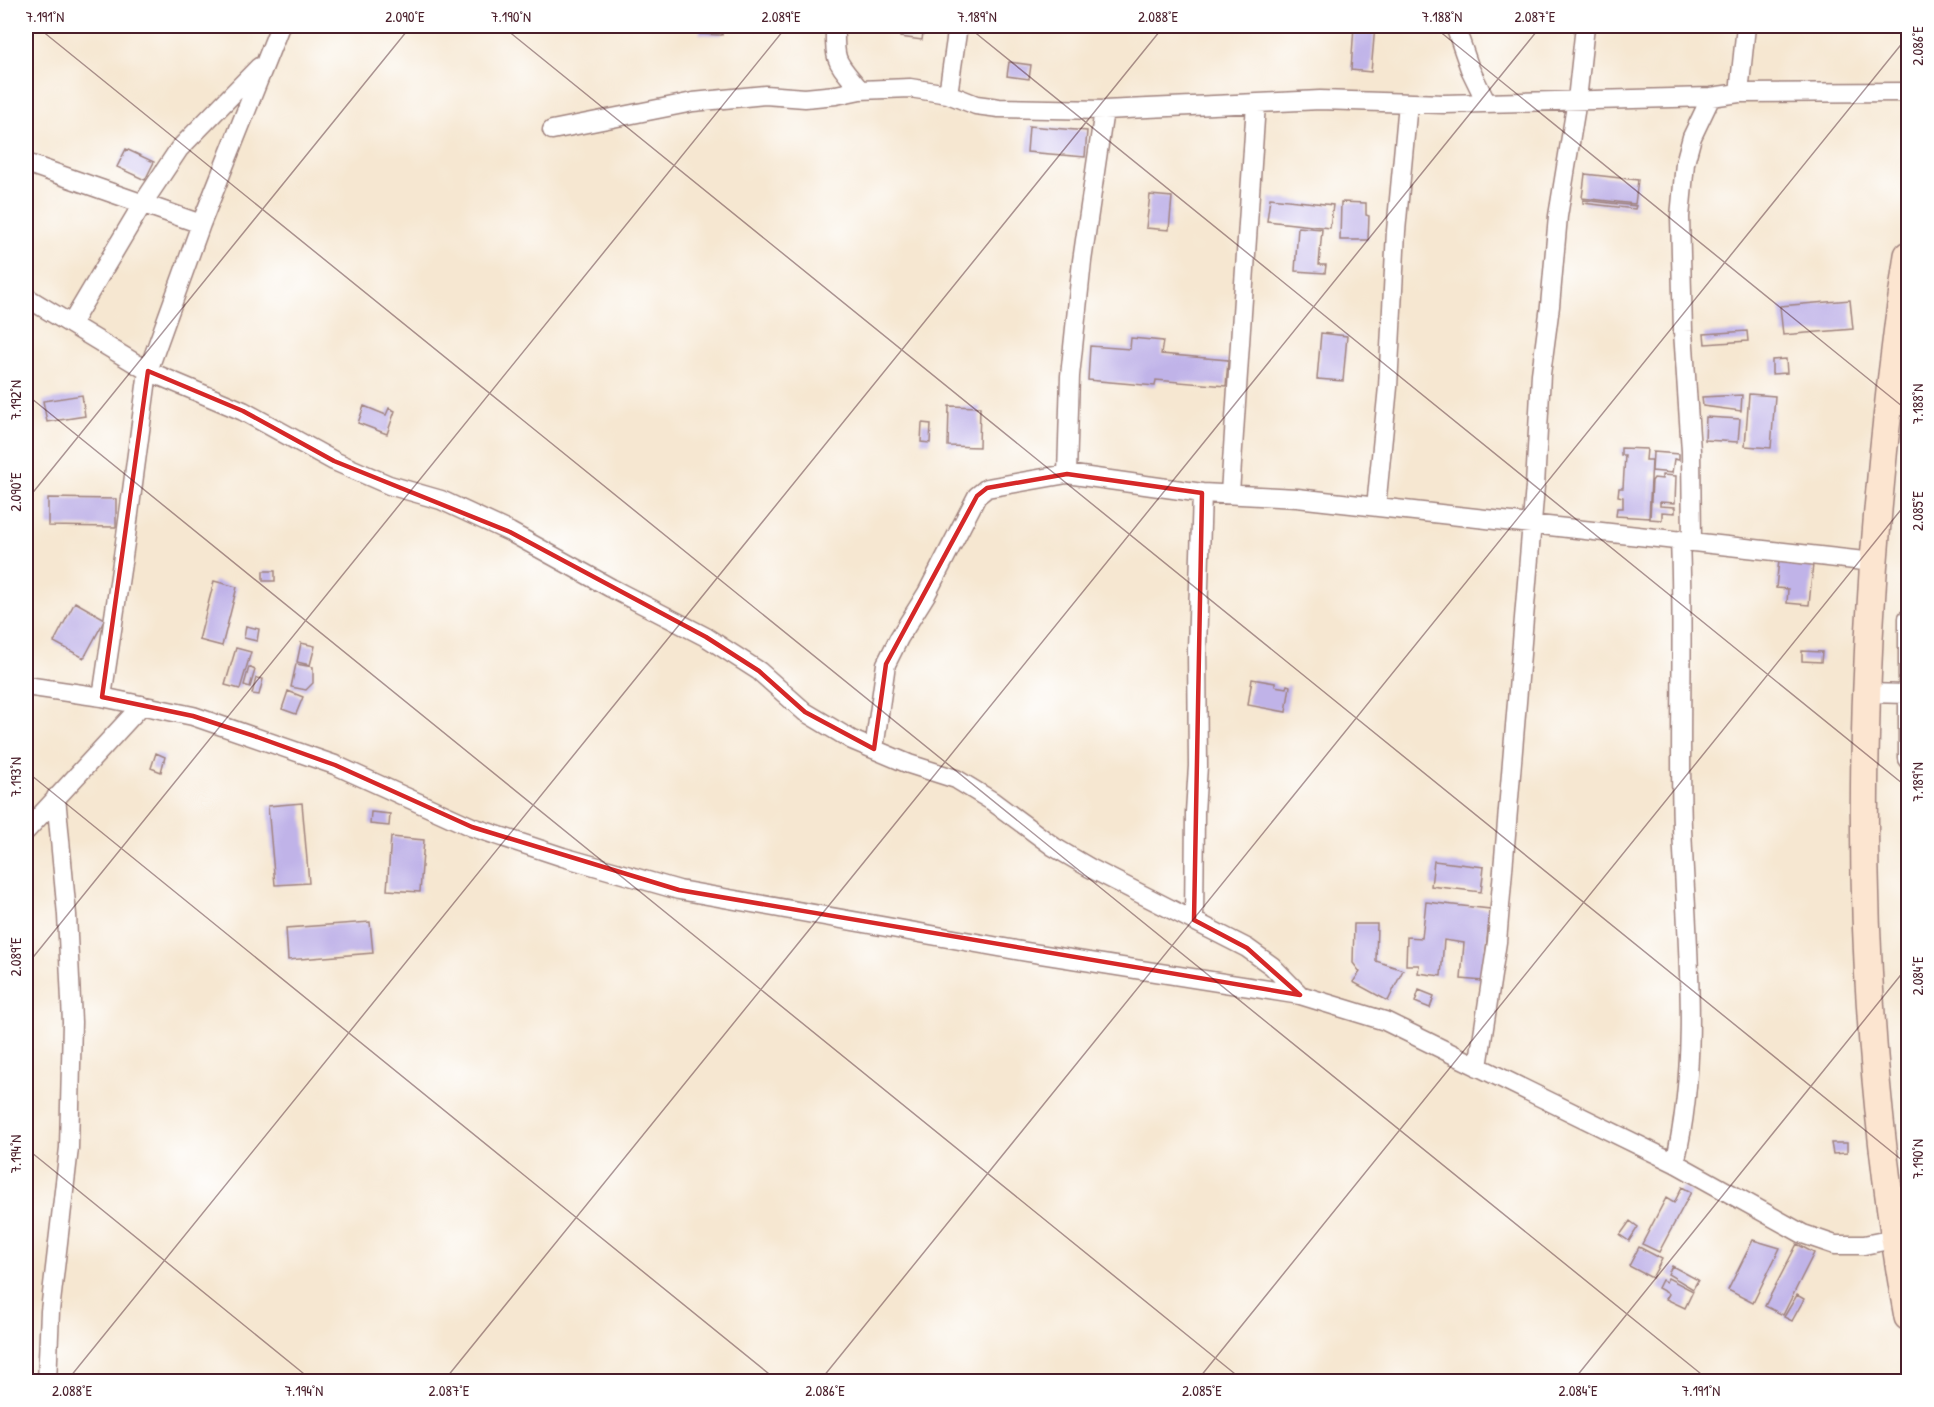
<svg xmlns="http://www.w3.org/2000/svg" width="1934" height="1407" font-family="'Patrick Hand',sans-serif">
<rect width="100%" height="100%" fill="#fff"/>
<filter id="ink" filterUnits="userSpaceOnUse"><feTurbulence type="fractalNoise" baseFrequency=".0167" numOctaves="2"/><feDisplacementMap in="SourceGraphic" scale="12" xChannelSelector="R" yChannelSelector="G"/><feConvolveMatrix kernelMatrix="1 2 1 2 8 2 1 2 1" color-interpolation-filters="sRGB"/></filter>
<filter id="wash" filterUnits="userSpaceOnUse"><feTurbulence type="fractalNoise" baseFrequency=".008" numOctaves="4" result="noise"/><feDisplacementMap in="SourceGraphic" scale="24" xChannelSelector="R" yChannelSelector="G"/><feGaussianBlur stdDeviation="1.35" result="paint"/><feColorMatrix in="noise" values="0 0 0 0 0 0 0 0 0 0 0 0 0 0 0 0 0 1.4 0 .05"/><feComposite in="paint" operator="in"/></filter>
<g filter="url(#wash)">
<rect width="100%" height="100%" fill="#f6e7d1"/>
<g id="blocks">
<path fill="#c0b3e8" d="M700,26h23l-1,9 -22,-1z
M901,26h23l-2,14 -22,-3z
M1354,26h21l-4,46 -20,-2z
M1009,62l22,3 -2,14 -22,-3z
M1029,126l58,5 -2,26 -58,-5z
M126,149l28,13 -9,18 -28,-13z
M1585,174l53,6 -3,24 -53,-6z
M1150,195l22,2 -3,33 -23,-2z
M1270,198l63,7 -3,23 -63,-7z
M1583,200l53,6 -1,3 -52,-6z
M1341,202l25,1v12l3,1 -1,24h-28z
M1298,227l24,2 -3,36h7l-1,8 -30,-2z
M1850,300l3,29 -70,6 -3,-29z
M1747,331l1,10 -43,3 -1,-10z
M1321,333l26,3 -4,45 -26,-2z
M1131,338l32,3 -2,13 67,6 -2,26 -70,-6 -1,6 -67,-6 2,-34 40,3z
M1786,359l1,14 -15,1v-14z
M1749,394l26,2 -4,52 -26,-2z
M82,395l3,21 -38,6 -4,-21z
M1742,395l-1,16 -38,-5 -1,-9z
M364,406l22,9 3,-7 6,3 -8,23 -29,-11z
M949,406l31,1 -1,40 -31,-1z
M1706,417l34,2 -2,23 -33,-2z
M922,423l9,1 -1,19 -9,-1z
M1621,448l26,1 -1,11h6l-3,58 -33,-2 1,-8h6v-11l-5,-1 1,-8h4l2,-33h-4z
M1653,452l26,2v6l-5,-1 -2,14 -20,-2z
M1662,475l14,1 -1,27 -15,-1v4l15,1v6l-13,-1v8l-12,-1 2,-38 2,-3 8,1z
M48,498l68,1v28l-68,-1z
M1779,560l34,4 -4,41 -22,-2 1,-14 -12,-1z
M263,571h12v10h-12z
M214,581l23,6 -15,59 -23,-6z
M75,602l30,17 -21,39 -30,-16z
M246,626l13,3 -2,12 -13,-3z
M301,643l14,3 -5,19 -13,-3z
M236,648l15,4 -11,37 -15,-4z
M1802,651l20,1 -1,10 -19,-1z
M296,664l17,3v16l-7,7 -15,-3z
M249,667l6,3 -5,17 -6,-2z
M256,678l7,1 -4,16 -7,-1z
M1252,679l23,4v3l11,2 1,-3 3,1 -4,26 -38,-7z
M288,691l15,6 -7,17 -14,-5z
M156,753l9,4 -4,15 -10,-4z
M302,803l7,80 -34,2 -7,-79z
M371,812l19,2 -1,12 -19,-2z
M391,837l33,3 -4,52 -33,-2z
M1434,861l50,6 -3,25 -50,-6z
M1426,902l64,7 -7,72 -22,-2 3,-36 -20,-3 -3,36 -23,-3 1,-8h-13l1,-28 15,1z
M370,922l3,31 -85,7 -2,-32z
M1354,924h23l-1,37 27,9 -15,31 -35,-19 7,-10 -7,-9z
M1419,990l15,6 -4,12 -15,-6z
M1831,1143h16v10l-14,1z
M1682,1187l9,5 -32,60 -17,-8 24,-46 8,5z
M1630,1221l8,6 -9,14 -9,-6z
M1753,1240l27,8 -27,55 -25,-13z
M1797,1244l17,9 -31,62 -18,-9z
M1639,1247l23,12 -10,19 -23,-12z
M1672,1266l26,14 -5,9 -25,-15z
M1668,1278l25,13 -8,17 -19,-9 3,-5 -11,-6 4,-8 4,2z
M1797,1295l7,4 -12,22 -8,-4z"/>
</g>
</g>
<g filter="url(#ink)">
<use href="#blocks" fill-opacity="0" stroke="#a0837e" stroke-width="1.5"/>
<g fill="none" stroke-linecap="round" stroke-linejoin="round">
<g stroke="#a0837e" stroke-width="21">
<path id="street" d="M280,26l-79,198 -53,147 95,40 91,50 55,24 52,15 69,32 101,56 95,49 53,34 46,41 47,28 57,24 47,15 36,22 62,46 36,21 157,80 25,18 28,29
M835,26c-1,38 2,35 25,64l50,-2 38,6 28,11 23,3 105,2 216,-10 124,4 267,-7 28,-4 169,-1
M1455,26l15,43 16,33
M1739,93l7,-67
M948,94l10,-68
M552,130l141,-28 72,-7 40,3 31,-3 24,-5
M26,163l175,61
M26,297l122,74 -22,165 -24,161
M71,324l72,-121 36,-54 80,-82
M1067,474l3,-98 12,-115 22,-151
M1230,493l26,-389
M1376,507l12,-120 8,-156 12,-128
M1692,542l-1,-91 -8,-120 -3,-114 5,-54 7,-26 19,-40
M1908,618v141
M26,686l76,11 91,19 142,49 137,62 91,30 116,33 348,62 273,43 85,26 290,142 128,71 32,11h29l30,-6 14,-10
M1866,693l42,1
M874,749l12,-85 13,-26 28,-45 50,-97 10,-8 80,-14 135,19 95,5 576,64
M26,831l116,-126
M1194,920l1,-108 3,-46 -1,-117 5,-156
M1478,1067l19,-125 38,-456 6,-112 9,-68 8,-90 19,-116 8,-74
M1675,1163c26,-110 11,-224 7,-336 -3,-95 2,-191 -2,-287
M47,1382l3,-71 19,-163 3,-126 -5,-107 -11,-118"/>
</g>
<g stroke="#a0837e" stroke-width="30">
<path id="secondary" d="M1908,255c-52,352 -64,711 0,1062"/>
</g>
<use href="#street" stroke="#fff" stroke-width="18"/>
<use href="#secondary" stroke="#fce5d0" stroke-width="27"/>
</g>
</g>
<path fill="none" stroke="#d62828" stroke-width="4.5" stroke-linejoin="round" d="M148,371l95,40 91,50 176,71 196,105 53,34 46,41 69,37 12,-85 91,-168 10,-8 80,-14 135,19 -8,427 53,28 53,47 -621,-105 -207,-63 -137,-62 -78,-28 -64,-21 -91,-19z"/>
<path fill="none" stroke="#4a1f2b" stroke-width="1.5" stroke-opacity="0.45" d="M36,26l1675,1356M502,26l1406,1139M967,26l941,762M1433,26l475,385M1899,26l9,7M26,36l8,-10M26,394l1219,988M26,501l385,-475M26,771l753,611M26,966l761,-940M26,1148l288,234M66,1382l1098,-1356M443,1382l1098,-1356M819,1382l1089,-1346M1196,1382l712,-881M1572,1382l336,-416"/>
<rect width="1934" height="1407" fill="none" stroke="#fff" stroke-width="66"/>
<rect x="33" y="33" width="1868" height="1341" fill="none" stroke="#4a1f2b" stroke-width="2"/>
<g font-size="15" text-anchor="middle" fill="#4a1f2b">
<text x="45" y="22">7.191°N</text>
<text x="405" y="22">2.090°E</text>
<text x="511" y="22">7.190°N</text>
<text x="781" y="22">2.089°E</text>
<text x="977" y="22">7.189°N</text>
<text x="1158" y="22">2.088°E</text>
<text x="1442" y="22">7.188°N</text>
<text x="1535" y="22">2.087°E</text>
<text transform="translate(1918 46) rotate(-90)" y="5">2.086°E</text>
<text transform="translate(16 400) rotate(-90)" y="5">7.192°N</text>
<text transform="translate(1918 404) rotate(-90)" y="5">7.188°N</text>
<text transform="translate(16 492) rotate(-90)" y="5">2.090°E</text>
<text transform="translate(1918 511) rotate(-90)" y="5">2.085°E</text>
<text transform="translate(16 777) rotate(-90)" y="5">7.193°N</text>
<text transform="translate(1918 782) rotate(-90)" y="5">7.189°N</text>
<text transform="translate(16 957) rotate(-90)" y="5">2.089°E</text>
<text transform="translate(1918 976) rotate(-90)" y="5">2.084°E</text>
<text transform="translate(16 1154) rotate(-90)" y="5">7.194°N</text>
<text transform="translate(1918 1159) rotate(-90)" y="5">7.190°N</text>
<text x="72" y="1396">2.088°E</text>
<text x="304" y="1396">7.194°N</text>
<text x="449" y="1396">2.087°E</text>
<text x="825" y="1396">2.086°E</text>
<text x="1202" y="1396">2.085°E</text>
<text x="1578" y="1396">2.084°E</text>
<text x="1701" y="1396">7.191°N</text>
</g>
</svg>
